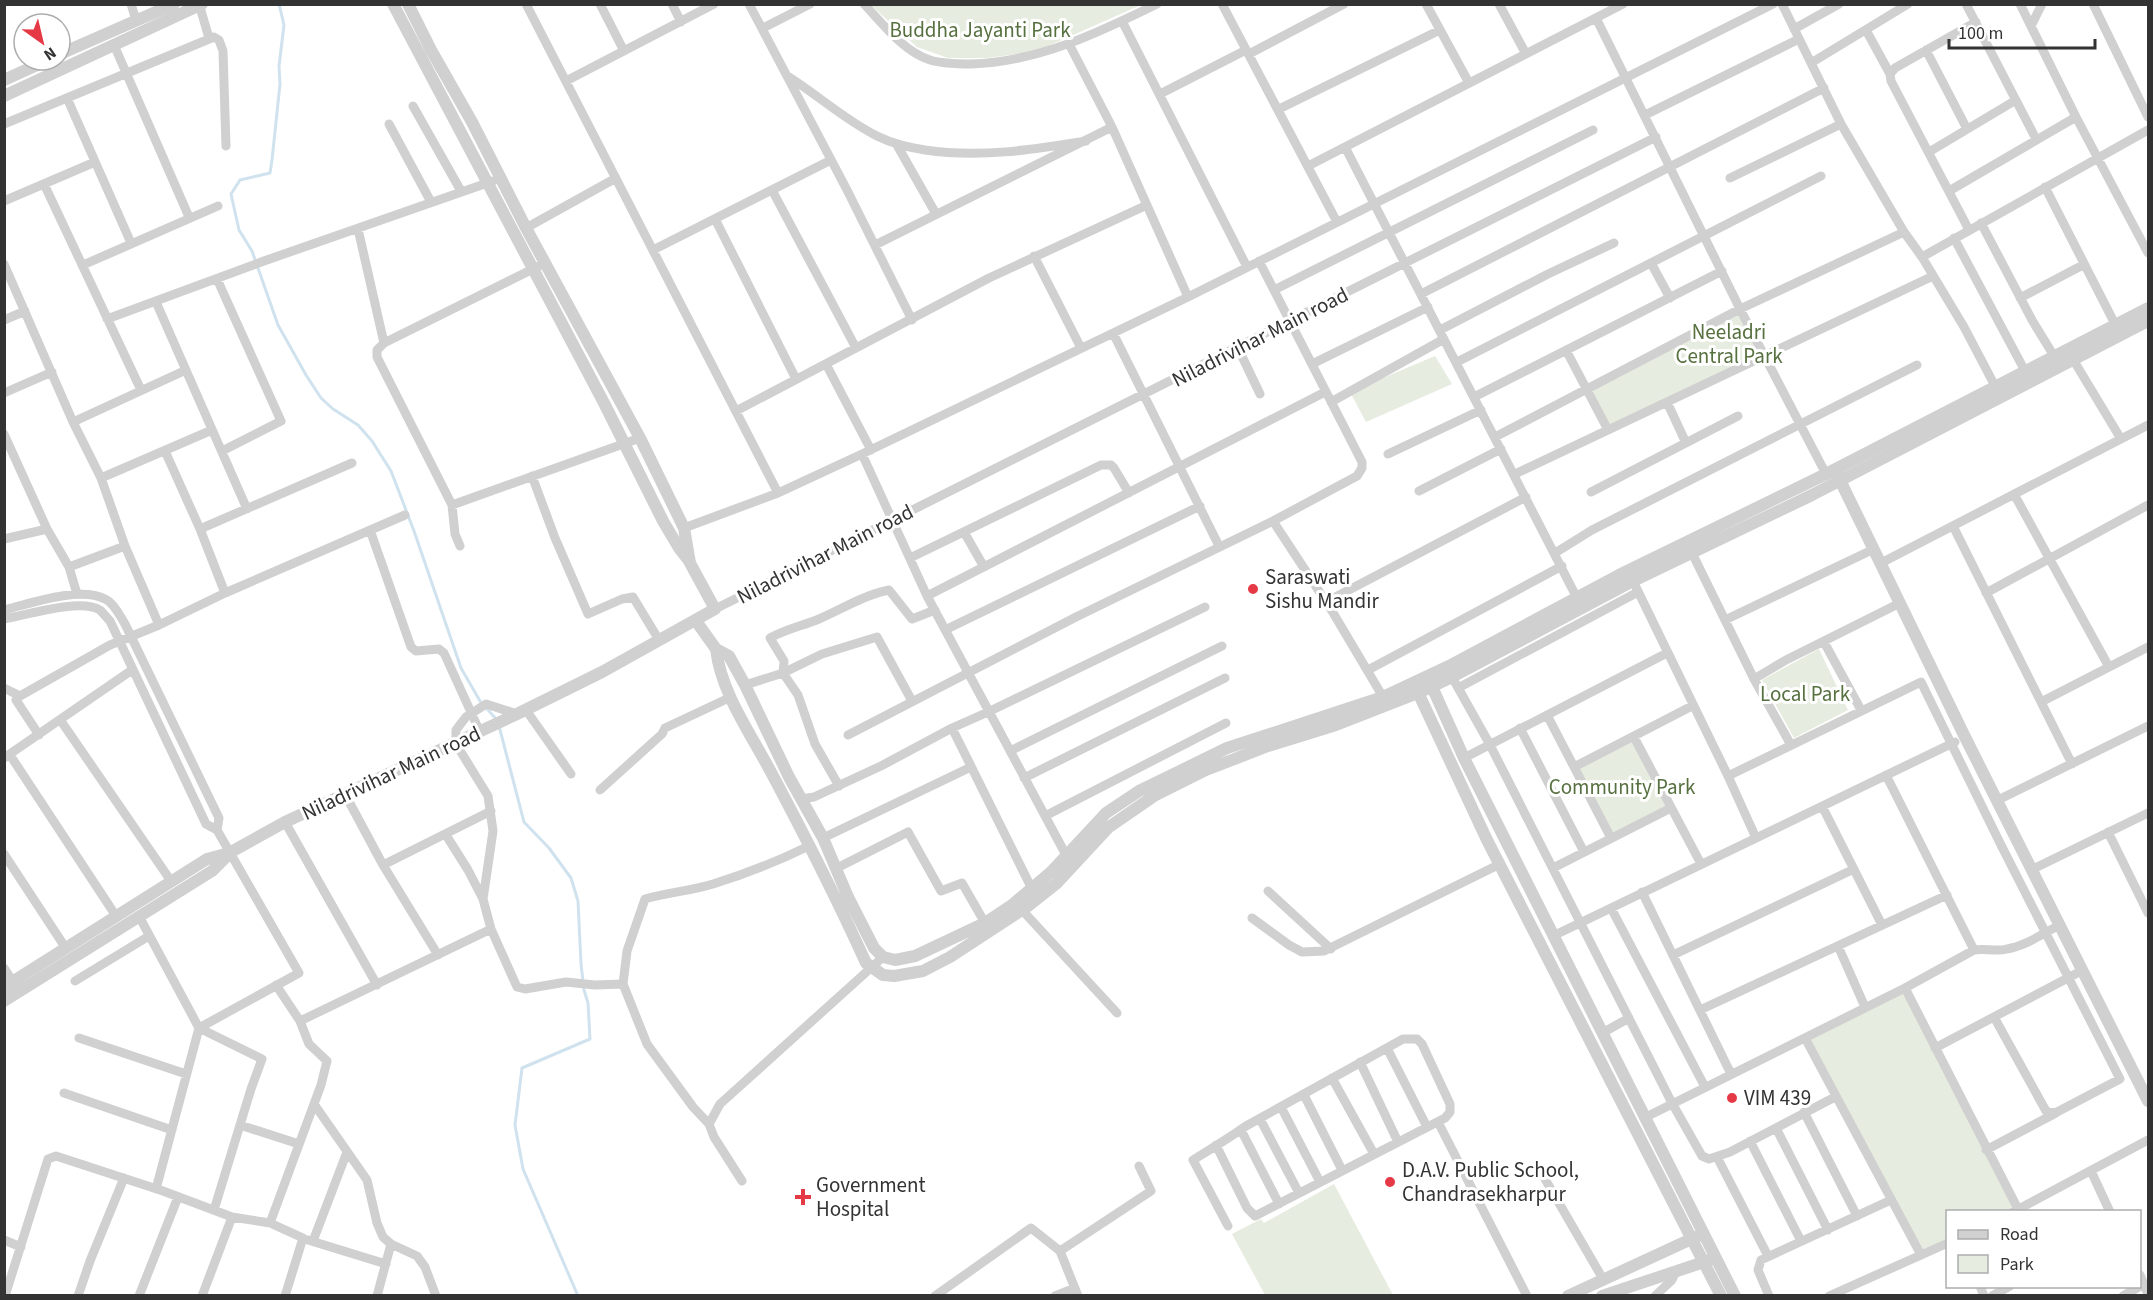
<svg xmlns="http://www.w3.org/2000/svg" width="2153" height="1300" font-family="'Source Sans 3',sans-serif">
<rect width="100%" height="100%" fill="#fff"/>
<path fill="#e6ecdf" d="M871,5h270l-104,46 -49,7h-40l-31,-11z
M1740,309l24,47 -156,74 -21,-40z
M1435,356l17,28 -86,38 -16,-30z
M1819,649l29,61 -54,28 -32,-58z
M1634,737l37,71 -60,30 -37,-71z
M1904,988l111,221 -6,3h-61l-1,30 -26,13 -116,-217z
M1334,1184l59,111h-128l-33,-61 29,-15 3,4z"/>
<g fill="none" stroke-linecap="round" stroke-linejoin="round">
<path stroke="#cfe2ee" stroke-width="3" d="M279,4l5,21 -5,41 1,18 -8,76 -2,13 -30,7 -9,14 8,36 13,21 26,74 28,50 15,23 12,11 25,16 14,16 19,30 23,60 47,137 19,33 17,19
M499,726l25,96 25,26 22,30 7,23 3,63 3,26 4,13 2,36 -68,29 -7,57 8,44 55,127"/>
<path stroke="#d0d0d0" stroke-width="9" d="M131,4l5,16
M199,4l10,34
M526,4l252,489
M600,4l24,47
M672,4l9,18
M749,4l98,186 65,130
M864,4c19,20 40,48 66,56 13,4 28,4 41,4 67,-2 127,-31 186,-60
M1222,4l115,218
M1426,4l43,79
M1499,4l27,50
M1782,4l59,120 63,108 18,25 42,70 31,59
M1966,4l70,135
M2020,4l56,113 72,136
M2093,4l55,113
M1596,18l144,291 86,165
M1122,21l125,246
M2031,26l11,-22
M763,28l47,-24
M1794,29l45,-25
M1866,30l24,44
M1069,44l43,83 76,170
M114,45l75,172
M1926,50l41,79
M1249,54l95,-50
M1811,63l97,-59
M789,77c30,19 56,43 88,59 16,8 31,11 48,14 55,8 106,0 161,-9
M566,81l148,-77
M1160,94l86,-44
M67,98l64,145
M413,106l48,85
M1279,109l161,-79
M1645,115l154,-76
M4,124l210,-87 5,3 4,11 3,95
M389,124l42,78
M897,145l39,69
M1345,147l232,451
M1929,152l87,-52
M1308,166l315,-162
M1730,178l111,-54
M44,184l97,206
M2045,187l71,139
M772,190l84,158
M1949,191l127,-74
M4,201l91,-39
M715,219l81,160
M1981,223l51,97 22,36
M526,228l90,-50
M358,229l26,114
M1969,230l-78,-149 -1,-7 5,-6 81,-46
M1954,238l71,133
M875,245l237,-118
M653,250l178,-90
M1034,256l47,92
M1922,257l226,-127
M1651,263l19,35
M4,264l69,158 28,56 24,68 34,79
M83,265l135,-59
M217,279l64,142 -59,30
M1274,290l319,-160
M1421,294l403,-206
M2020,298l63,-33
M156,302l91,207
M107,319l157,-58 229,-80
M4,320l21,-9
M1440,330l108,-56 66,-31
M1113,333l106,213
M1238,348l22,46
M1566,350l42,80
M2074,361l47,78
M1457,362l364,-186
M826,364l45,86
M1312,364l116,-57
M4,393l48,-21
M1474,397l248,-126
M1331,402l113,-63
M1667,402l19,41
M736,411l253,-133 158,-73
M73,422l113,-52
M4,434l43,95 22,38 8,27
M1495,437l245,-128 164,-77
M165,451l35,78 25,64
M862,454l65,142 139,259
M1388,454l93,-44
M1515,474l418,-198
M532,476l23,62 33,76 34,-15 11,-2 26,43
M101,478l111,-48
M1419,491l82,-42
M1591,492l147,-76
M2014,494l95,173
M452,505l188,-67
M1273,521l59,90 51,86
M1953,526l119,238
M684,528l94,-35 84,-39 326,-157 585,-293
M200,529l152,-66
M370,530l41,117 5,4 23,-2 5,4 36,79
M964,532l20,35
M4,539l43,-10
M460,546l-5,-12 -3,-29 -75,-148v-7l7,-7 161,-80
M1555,553l37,-23 325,-165
M1692,553l62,126 37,66
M910,558l191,-93h10l3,3 15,25
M1881,563l267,-138
M69,567l56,-21
M1633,581l95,195 28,62
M1986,593l162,-88
M927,596l398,-204
M1326,602l200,-105
M715,609l941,-472
M4,610c27,-7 76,-24 101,-11 9,4 15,17 20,25l94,194 -2,12
M4,619c23,-4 76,-21 96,-9 3,3 7,8 10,11l96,203 11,6 82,143 -100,55 63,31 -11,30 -37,121
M1725,620l149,-71
M945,630l255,-124
M1824,642l37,68
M1368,670l194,-104
M1452,677l37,66 183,360 30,53 7,3 21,-7 105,-55
M1754,679l32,-19 114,-57
M745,685l38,-12 1,-12 -14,-23c16,-9 32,-12 49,-19 23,-10 45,-24 70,-29l23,29 23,-9
M4,688l16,8
M1458,688l180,-96
M2041,702l107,-55
M526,710l45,64
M517,714l-31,-10 -20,13 -10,13v14l32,52 5,35 -10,68 8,30 26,58 8,2 41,-7 29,3 28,-1
M1547,715l64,123
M61,721l110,160
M952,728l80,161
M1520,728l64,124
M39,735l-23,-35 4,-4 90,-51 49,-20 66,-32 180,-78
M848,735l228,-118 197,-96 84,-45 5,-8v-6l-103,-201
M1634,737l67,127
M1010,751l212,-105
M10,755l106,161
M4,758l128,-88
M1464,758l203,-105
M1574,767l118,-61
M1886,775l88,175
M1728,776l193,-94 80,163 119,234 -63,33 -6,1 -5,-2 -52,-94
M1024,778l201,-100
M839,786l-24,-42 -17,-49 -15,-22 39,-19 55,-17 35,64
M600,790l62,-56 3,-6 66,-31
M346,796l37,69 55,90
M801,799l13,-2 67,-31 71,-38 36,-16 217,-105
M1998,800l150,-74
M1822,806l60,119
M1045,816l181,-93
M285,822l92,163
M2108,832l40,81
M446,835l22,35 15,29
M823,838l148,-71
M4,854l61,93
M383,865l108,-54
M1553,868l118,-60
M835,869l73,-37 33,59 21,-8 23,40
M2033,869l115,-56
M1268,891l63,58
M1642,892l89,182
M1611,908l94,179
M1022,910l95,103
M139,916l60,112 -43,161
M1252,918l37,27 13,7 22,-1 176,-87
M1555,935l400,-193
M1838,946l27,61
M1673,955l181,-86
M4,968l9,14
M75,981l74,-45
M1905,988l113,221
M1700,1010l247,-115
M300,1021l191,-92
M1604,1032l25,-14
M79,1038l107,36
M1805,1038l116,217
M1387,1048l40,79
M1935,1048l148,-78
M1360,1062l38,80
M1332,1078l42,76
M64,1093l108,37
M1304,1095l38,75
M314,1104l53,76 10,43 6,14 8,7 26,12 8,11 11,29
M1281,1107l39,75
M1804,1112l53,104
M1646,1117l259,-129 69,-38c11,-2 22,2 33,-1 19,-3 36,-16 53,-24
M1260,1119l39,74
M1438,1122l89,174
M709,1124l-16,-17 -46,-63 -24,-60 4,-33 18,-52c23,-7 46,-8 68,-15 33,-10 65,-23 96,-38
M240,1125l59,19
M1776,1128l52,102
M1241,1130l38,74
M1750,1141l51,100
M1216,1145l31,63 8,8 190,-98 5,-6v-8l-28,-60 -5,-5h-14l-157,87c-17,12 -35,23 -53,34l35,66
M1986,1150l70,-37
M1717,1157l51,99
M2091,1171l19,41
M1545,1179l58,100
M742,1181l-28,-44 -5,-13 11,-20 163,-147
M2013,1212l135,-72
M270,1223l51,-138 6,-24 -18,-17 -9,-23 -24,-36
M4,1240l17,7
M308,1240l78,24
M313,1241l34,-89
M1060,1251l91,-60 -12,-25
M2140,1275l8,19
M1980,1286l4,10
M5,1296l43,-137 8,-3 107,35 69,26 38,6 33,15 -18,58
M78,1296l12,-35 34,-83
M139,1296l39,-99
M202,1296l30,-79
M377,1296l14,-52
M935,1296l96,-68 29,23 18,45
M1055,1296l20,-8
M1655,1296l17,-16 4,-9
M1769,1296l-11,-26 3,-10 130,-60
M1829,1296l119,-53
M1992,1296l18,-10
M2123,1296l21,-12"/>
<path stroke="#d0d0d0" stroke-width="12" d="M393,4l211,399 59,118 16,27 11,14
M60,54l114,-50
M4,80l44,-20
M4,96l198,-92
M1837,474l128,263 183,364
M696,621l20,28 13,7 16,29 44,92 34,61 25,59 26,51 9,9 12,3 20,-4 70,-33 27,-18 39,-33 55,-59 33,-22 88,-43 156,-51 66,-31 170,-91 207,-101 322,-166
M716,649c5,44 35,85 56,125 33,62 65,125 94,189l17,12 11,1 29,-5 27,-14 78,-51 29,-23 52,-56 45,-31 52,-26 62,-24 68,-21 82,-32 34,-16 181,-96 179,-86 336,-174
M1429,680l35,78 271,538
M1415,686l72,154 234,456
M4,987l203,-128 22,-6 56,-31 232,-108 85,-42 113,-63 -25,-46 -6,-35 -44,-90 -114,-210 -54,-106 -41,-72 -23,-46
M4,1001l208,-130 17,-17
M1568,1296l132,-61
M1602,1296l108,-36"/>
</g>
<g fill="#e63946" stroke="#fff" stroke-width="2">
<circle cx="1253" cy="589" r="6"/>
<circle cx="1732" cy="1098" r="6"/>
<circle cx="1390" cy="1182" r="6"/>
<path d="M800 1188h6v6h6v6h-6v6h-6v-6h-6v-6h6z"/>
</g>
<g text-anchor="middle" stroke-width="6" stroke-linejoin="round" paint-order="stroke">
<g font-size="21" fill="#56703f" stroke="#fff">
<text x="980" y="37">Buddha Jayanti Park</text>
<text x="1729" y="339">Neeladri<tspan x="1729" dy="24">Central Park</tspan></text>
<text x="1805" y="701">Local Park</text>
<text x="1622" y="794">Community Park</text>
</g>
<g font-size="21" fill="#333" stroke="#fff">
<text transform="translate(1260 337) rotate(-27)" y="7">Niladrivihar Main road</text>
<text transform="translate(825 554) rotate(-27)" y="7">Niladrivihar Main road</text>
<text transform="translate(391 773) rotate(-25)" y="7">Niladrivihar Main road</text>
</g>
<g font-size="21" fill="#333" stroke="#fff" text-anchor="start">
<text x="1265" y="584">Saraswati<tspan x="1265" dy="24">Sishu Mandir</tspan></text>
<text x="1744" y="1105">VIM 439</text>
<text x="1402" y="1177">D.A.V. Public School,<tspan x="1402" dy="24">Chandrasekharpur</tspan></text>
<text x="816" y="1192">Government<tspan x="816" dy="24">Hospital</tspan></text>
</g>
</g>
<rect width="2153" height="1300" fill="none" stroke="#333333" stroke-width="12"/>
<rect x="1946" y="1210" width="195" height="78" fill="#ffffff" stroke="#adadad" stroke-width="1.5"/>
<rect x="1958" y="1230" width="30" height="9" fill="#d0d0d0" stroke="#adadad" stroke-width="1.5"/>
<text x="2000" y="1240" font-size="18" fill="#333333">Road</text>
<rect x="1958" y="1255" width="30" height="18" fill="#e6ecdf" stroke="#adadad" stroke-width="1.5"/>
<text x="2000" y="1270" font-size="18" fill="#333333">Park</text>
<g transform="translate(42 42) rotate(146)"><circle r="28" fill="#ffffff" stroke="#adadad" stroke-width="1.5"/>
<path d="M0-4.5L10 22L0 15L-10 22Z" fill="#e63946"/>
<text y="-9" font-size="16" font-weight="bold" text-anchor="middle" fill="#333333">N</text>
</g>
<path d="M1949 39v9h146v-9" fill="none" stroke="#333333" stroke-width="3"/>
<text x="1958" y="39" font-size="18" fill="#333333" stroke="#ffffff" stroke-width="4.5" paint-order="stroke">100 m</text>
</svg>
